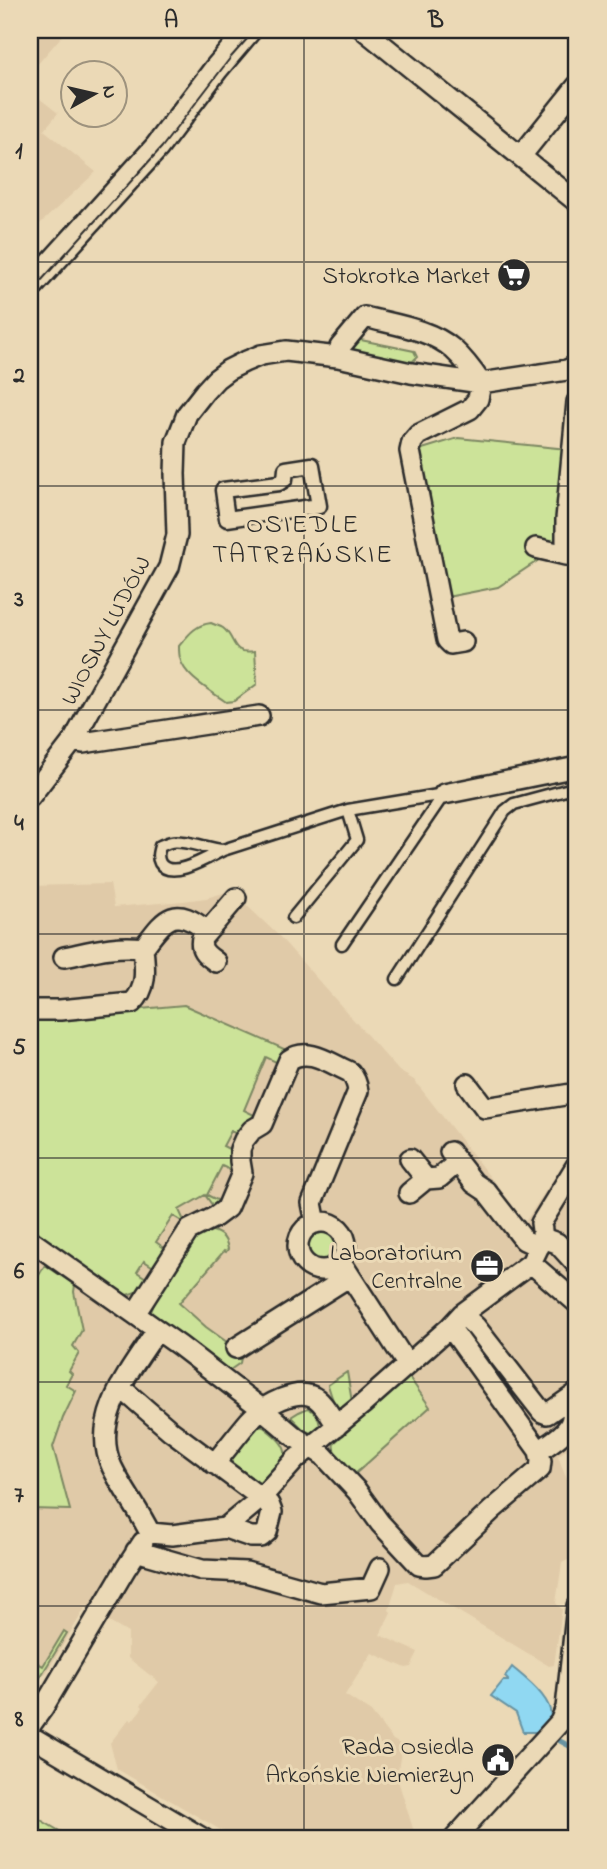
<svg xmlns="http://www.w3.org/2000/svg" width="607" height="1869" font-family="'Indie Flower',sans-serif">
<rect width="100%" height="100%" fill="#ebd9b6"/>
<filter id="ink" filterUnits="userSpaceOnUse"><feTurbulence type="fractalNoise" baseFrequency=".0143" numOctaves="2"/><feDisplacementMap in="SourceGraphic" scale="14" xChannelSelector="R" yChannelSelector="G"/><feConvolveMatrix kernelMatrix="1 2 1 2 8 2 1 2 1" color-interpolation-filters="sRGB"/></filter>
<g filter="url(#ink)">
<path fill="#e0caa8" d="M30,30h37l-37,43z
M30,91l28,22 -14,17 52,42 -66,61z
M110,884l4,23 69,-6 23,-3 21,-6 15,9 37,35 120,135 15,9 111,142 47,-71 5,6v284l-19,15 7,19 12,13v24l-7,47 -8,4 -6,40 6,6 -8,56 -5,1 -141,-85 -11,2 -8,27 2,2 -11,23 38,17 -7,15 -5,1 -34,-15 -27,42 26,17 22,28 9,5 -5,32 18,58 -5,4h-174l-119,-70 -7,-26 19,-24 3,2 11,-14 -2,-2 18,-23 -31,-24v-25l-43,-25 -38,64 -6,5 -11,19v-810z"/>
<path fill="#cce399" stroke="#7c8762" stroke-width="2" d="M356,339l58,12 3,6 -4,4 -3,1 -55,-11 -3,-3z
M458,438l119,12v91l-8,-1 -71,47 -51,10 -28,-147z
M211,623c4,2 9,3 12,5 14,11 7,27 32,23l2,33 -23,17 -8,1c-15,-11 -42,-25 -46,-44 -1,-4 -1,-8 -1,-12 10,-12 16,-21 32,-23z
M184,1005l100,44 -6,14 -12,-6 -22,53 12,6 -18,19 -7,-4 -8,15 8,4 3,22 -12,-6 -15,29 12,6 -6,5 -8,-11 -26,15 6,13 -12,-7 -17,26 11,8 -12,18 -11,-7 -7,11 12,8 -10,11 -15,5 -94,-65v-215h34z
M206,1229c12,3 20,6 22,20l-2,3 -2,-1 -45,52 27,24 36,26 -2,10 -13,9 -75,-53 -1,-7 6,-16 38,-61z
M304 1247a18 18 0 1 1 36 0a18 18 0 1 1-36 0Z
M45,1265l30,20 -1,7 8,38 -9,16 6,7 -10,18 3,3 -6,11 10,6 -13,27 -10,29 17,63 -40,-1v-65l5,-7 -5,-4v-143z
M347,1372l5,30 -11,8c-8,-5 -10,-16 -13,-25z
M409,1377l21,30 -76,68c-8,-9 -23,-19 -20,-32z
M308,1408c9,4 12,13 12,22l-7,4 -9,-4 -13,-13 8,-5z
M256,1422l4,2c10,9 28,19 25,34l-26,26 -29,-20 -2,-4z
M64,1631l3,2 -37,61v-8l8,-14 -4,-3 2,-3 -6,-4v-3l13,7z
M39,1819l34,20h-43v-3z"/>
<path fill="#90d8f2" stroke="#6893a2" stroke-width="2" d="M512,1667c13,11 47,36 37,56 -2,3 -5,6 -7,9h-19l-7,-19 -25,-17 12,-15h5v-1l-3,-3z"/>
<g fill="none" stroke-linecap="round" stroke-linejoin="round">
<path stroke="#6893a2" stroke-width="5" d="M560,1741l17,9"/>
<g stroke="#2b2b2b" stroke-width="15">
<path id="service" d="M223,850c-14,7 -52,31 -63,13 -3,-6 -2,-10 0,-17 3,-1 7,-3 11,-4 12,-3 38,7 52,8l125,-40 96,-16
M293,918l64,-78 -9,-30
M342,944l102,-150
M397,979l108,-168 9,-7 63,-17"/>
</g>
<g stroke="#2b2b2b" stroke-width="19">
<path id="pedestrian" d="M312,465l7,41 -92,13 -4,-29 56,-7 6,-4 1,-10z"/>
</g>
<g stroke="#2b2b2b" stroke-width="24">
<path id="minor" d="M364,30l213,172
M521,156l56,-70
M338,357l2,-10 25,-30c30,8 65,12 88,32 11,10 20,22 28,34l86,-13 10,-5
M577,402l-11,117v36l11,2
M536,548l30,7
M73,741l10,2 176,-27
M444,794l133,-27
M30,797l43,-56 96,-174 8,-32 -2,-61 1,-32 11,-28 18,-23 11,-12 12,-9 16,-8 17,-7 25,-4 52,6 73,16 70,10 -3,16 -8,10 -52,26 -6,7 -2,9 37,189 4,4 12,-2
M64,957c25,-5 52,-13 79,-9 22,-29 30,-44 64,-17
M216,962c-9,-7 -17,-11 -14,-24l34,-40
M30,1010h30l72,-7c16,-14 13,-35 11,-55
M467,1084l18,24 92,-15
M450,1152l24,31 12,8 38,49 15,7
M410,1159l16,20 13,-1 19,-16
M409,1193l17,-14
M298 1246a24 24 0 1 1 48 0a24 24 0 1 1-48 0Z
M543,1238l14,5 20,22
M30,1240l150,106 82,63 33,28 28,18 34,36 23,32 39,42 7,1 8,-1 58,-55 48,-41 1,-8 -2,-10c12,-9 36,-21 33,-39 0,0 -6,-9 -6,-10
M531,1263l46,40
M343,1265l64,99
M135,1314l54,-84 26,-13 12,-9 15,-35 -2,-12v-12l4,-9 8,-10 10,-6 27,-64c19,-14 42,4 61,12 5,6 7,11 8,19l-46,112 4,20
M462,1314l14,13 66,85 5,2 30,-21
M450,1327l89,124
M236,1348l114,-72
M120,1387l51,44 98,73 3,8 -5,20 -6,5h-10l-26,-9 -53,7 -22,-2c-11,-23 -27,-43 -38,-66 -23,-49 20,-98 45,-137
M214,1464c12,-14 23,-29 35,-43 13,-15 50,-36 68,-22 8,6 14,18 20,27
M225,1528l36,-30 35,-39 67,-55 87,-77 12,-13 69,-51 12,-25 -2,-15 35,-57
M136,1551l66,19 44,2 75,21 50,-5 9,-20
M30,1726l13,-18 83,-140 17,-26
M30,1736l174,103
M454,1839l106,-117 6,-14 11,-102"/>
</g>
<g stroke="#2b2b2b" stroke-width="28">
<path id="tertiary" d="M30,287l127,-140 59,-78 33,-39"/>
</g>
<use href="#service" stroke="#ebd9b6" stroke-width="10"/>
<use href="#pedestrian" stroke="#ebd9b6" stroke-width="14"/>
<use href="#minor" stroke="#ebd9b6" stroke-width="19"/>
<use href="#tertiary" stroke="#ebd9b6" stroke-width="23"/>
<path stroke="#2b2b2b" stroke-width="2" d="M30,293l132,-146 69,-90 24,-27"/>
</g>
</g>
<path fill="none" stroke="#2b2b2b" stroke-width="2" stroke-opacity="0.55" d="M304,30v1809M30,262h547M30,486h547M30,710h547M30,934h547M30,1158h547M30,1382h547M30,1606h547"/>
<defs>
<g id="supermarket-disc" transform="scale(1.75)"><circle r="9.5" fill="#2b2b2b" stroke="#ebd9b6"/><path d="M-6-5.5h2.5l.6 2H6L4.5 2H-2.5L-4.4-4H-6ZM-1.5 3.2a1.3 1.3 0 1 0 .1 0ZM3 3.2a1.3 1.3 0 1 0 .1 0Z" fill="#fff"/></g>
<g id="office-disc" transform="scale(1.75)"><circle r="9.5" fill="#2b2b2b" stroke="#ebd9b6"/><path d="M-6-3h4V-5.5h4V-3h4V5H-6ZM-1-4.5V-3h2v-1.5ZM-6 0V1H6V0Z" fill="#fff"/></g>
<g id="civic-disc" transform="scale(1.75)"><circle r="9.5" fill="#2b2b2b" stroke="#ebd9b6"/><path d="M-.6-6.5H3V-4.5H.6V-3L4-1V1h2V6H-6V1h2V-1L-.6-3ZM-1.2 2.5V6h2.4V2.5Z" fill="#fff"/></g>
</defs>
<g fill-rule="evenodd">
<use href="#supermarket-disc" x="514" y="275"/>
<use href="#office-disc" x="487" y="1266"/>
<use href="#civic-disc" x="498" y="1760"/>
</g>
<g text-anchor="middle" stroke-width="6" stroke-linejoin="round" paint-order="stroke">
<g font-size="24" fill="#2b2b2b" stroke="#ebd9b6" text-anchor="end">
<text x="490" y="283">Stokrotka Market</text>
<text x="462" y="1260">Laboratorium<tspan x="462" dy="28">Centralne</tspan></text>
<text x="474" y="1754">Rada Osiedla<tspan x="474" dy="28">Arkońskie Niemierzyn</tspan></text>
</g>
<g font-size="24" fill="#2b2b2b" stroke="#ebd9b6">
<text transform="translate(105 630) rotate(-62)" y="8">WIOSNY LUDÓW</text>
</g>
<g font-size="26" letter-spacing="2" fill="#2b2b2b" stroke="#ebd9b6">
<text x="303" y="532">OSIEDLE<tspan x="303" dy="30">TATRZAŃSKIE</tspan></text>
</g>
</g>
<rect width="607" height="1869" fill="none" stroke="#ebd9b6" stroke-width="77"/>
<g transform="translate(94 94) rotate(82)"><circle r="33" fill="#ebd9b6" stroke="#9e937e" stroke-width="2"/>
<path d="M0-5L12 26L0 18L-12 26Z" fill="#2b2b2b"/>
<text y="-10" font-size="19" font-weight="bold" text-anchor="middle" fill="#2b2b2b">N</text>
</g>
<rect x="38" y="38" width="530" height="1792" fill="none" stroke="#2b2b2b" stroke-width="2.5"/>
<g font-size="23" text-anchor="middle" font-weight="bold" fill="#2b2b2b">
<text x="171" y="27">A</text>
<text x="436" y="27">B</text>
<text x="19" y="158">1</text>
<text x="19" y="382">2</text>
<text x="19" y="606">3</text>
<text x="19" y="830">4</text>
<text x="19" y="1054">5</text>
<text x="19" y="1278">6</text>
<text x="19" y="1502">7</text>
<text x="19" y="1726">8</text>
</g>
</svg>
